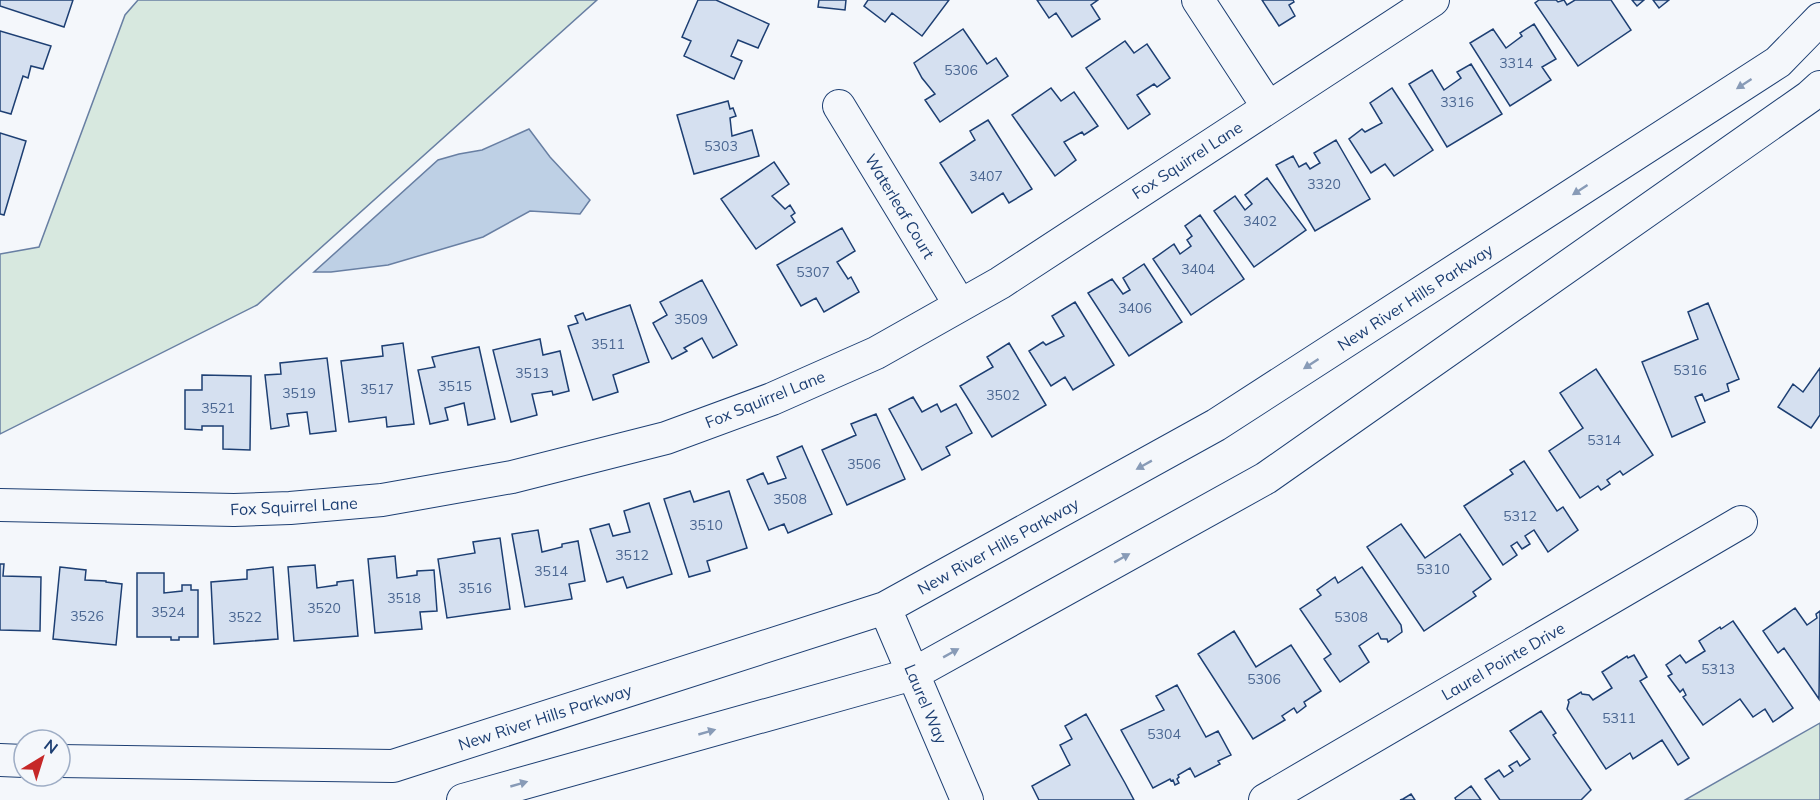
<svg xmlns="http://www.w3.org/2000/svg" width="1820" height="800" font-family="Mulish,sans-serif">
<rect width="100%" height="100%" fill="#f4f7fb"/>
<path fill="#d7e8df" stroke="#687fa3" stroke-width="1.5" d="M138,0h459l-340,305 -257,129v-180l39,-7 86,-232z
M1820,723v77h-135z"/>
<path fill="#bed0e5" stroke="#687fa3" stroke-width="1.5" d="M529,129l21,28 40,43 -10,14 -50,-3 -47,26 -95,28 -57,7h-17l124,-112 21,-6 23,-4z"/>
<path fill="#d5e0f0" stroke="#1d3f73" stroke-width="1.5" d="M0,0h73l-9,27 -64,-21z
M698,0h18l53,24 -11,24 -20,-8 -7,16 11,5 -8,18 -50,-23 7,-15 -9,-4z
M819,0h27l-1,10 -27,-3z
M868,0h81l-27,36 -30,-23 -7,9 -21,-16z
M1037,0h61l-7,5 9,14 -28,18 -16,-24 -7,5z
M1262,0h31l1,2 -5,3 6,11 -16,10z
M1539,0h17l2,2 6,-2 3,5 8,-5h36l20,30 -53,36 -43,-63z
M1632,0h12l-7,6z
M1653,0h16l-10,8z
M1534,24l22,35 -14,8 9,13 -41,26 -40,-63 23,-14 13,19 16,-12 -2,-3z
M963,29l24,35 9,-6 12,18 -68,46 -15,-22 10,-6 -13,-16 -8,-15z
M0,31l51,15 -8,23 -12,-3 -3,12 -5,-2 -12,38 -11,-3z
M1125,41l9,12 13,-9 23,34 -13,9 -3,-3 -17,11 13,19 -22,15 -42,-61z
M1471,64l31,50 -55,33 -38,-63 23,-14 12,20 17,-12 -4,-6z
M1051,88l10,13 13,-9 24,34 -14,9 -2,-3 -18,10 12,18 -21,16 -43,-61z
M1392,88l41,62 -39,26 -9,-12 -14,9 -22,-34 13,-10 3,3 17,-9 -12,-20z
M728,101l2,8 3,-1 3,8 -6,2 2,18 20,-6 7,26 -65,18 -17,-59z
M988,120l44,69 -23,14 -6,-10 -31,20 -32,-50 35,-23 -5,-9z
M0,133l26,8 -22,74 -4,-1z
M1336,140l34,59 -55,32 -39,-66 17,-9 6,11 7,-4 4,6 10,-6 -6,-10z
M774,162l15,22 -17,12 13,13 5,-4 5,8 -4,3 4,6 -39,27 -35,-50z
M1267,178l39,52 -52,37 -40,-56 21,-15 10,14 7,-6 -7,-9z
M1200,215l44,64 -53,36 -38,-56 21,-15 6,10 11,-8 -4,-6 5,-4 -7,-10z
M842,228l13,23 -18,11 11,17 3,-2 8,15 -35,20 -8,-14 -15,8 -24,-41z
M1144,264l38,58 -53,34 -41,-63 24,-14 11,15 7,-4 -7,-12z
M702,280l35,65 -24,13 -11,-20 -18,10 3,3 -15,8 -19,-36 14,-8 -7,-13z
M1075,302l39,63 -41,25 -8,-13 -14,9 -22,-35 14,-9 3,3 18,-9 -12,-20z
M1708,303l31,76 -12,5 2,7 -24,10 -3,-7 -7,3 10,25 -33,15 -30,-75 56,-23 -10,-27z
M630,305l19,57 -36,13 5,17 -25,8 -25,-74 10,-3 -3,-7 8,-3 3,7z
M540,339l3,16 17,-4 9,40 -16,4 -1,-4 -20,3 5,21 -26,7 -18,-72z
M403,343l11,81 -27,3 -1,-10 -37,5 -8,-61 42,-5 -1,-10z
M1009,343l37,62 -54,32 -32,-51 33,-19 -6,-10z
M479,347l16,72 -27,6 -4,-22 -19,5 3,12 -18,4 -12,-54 17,-3 -3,-10z
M327,358l9,73 -26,3 -3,-22 -20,2 2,12 -18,3 -6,-54 16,-1 -1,-11z
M1820,368v47l-9,13 -33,-21 15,-23 10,8z
M1596,369l57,86 -30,20 -3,-4 -13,9 3,4 -9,6 -3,-4 -18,12 -31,-47 34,-23 -23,-35z
M202,375l49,1 -1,74 -27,-1v-23h-21v4l-17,-1v-39h17z
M913,397l9,15 15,-8 4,8 15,-8 16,29 -26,14 4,8 -28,15 -33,-61z
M876,414l29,65 -58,26 -25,-55 34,-15 -5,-11z
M802,446l30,68 -44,19 -4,-9 -15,6 -22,-50 16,-7 5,11 18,-6 -9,-21z
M1524,461l33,50 6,-4 15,23 -30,22 -14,-22 -9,6 5,8 -8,5 -5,-7 -6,4 6,9 -14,10 -39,-59 49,-32 -3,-4z
M690,491l4,11 35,-11 18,57 -40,13 3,10 -21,6 -25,-78z
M649,503l23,71 -45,14 -4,-11 -16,5 -17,-53 19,-5 4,12 17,-4 -6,-21z
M1401,524l24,34 35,-24 31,45 -18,13 3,4 -52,35 -57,-84z
M538,530l4,22 20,-5v-3l16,-3 7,40 -16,3 3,15 -47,8 -13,-73z
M500,538l10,71 -63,9 -9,-59 37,-6 -2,-11z
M395,556l2,22 20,-3v-4l17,-1 3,41 -17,1 2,17 -47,4 -7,-74z
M0,564h4l-1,12 38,1 -1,54 -40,-1z
M315,565l2,23 20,-3v-3l16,-2 5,56 -64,5 -6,-74z
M60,567l26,3 -1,10 21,1v1l16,2 -6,61 -63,-6z
M273,567l5,72 -64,5 -3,-62 36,-3v-9z
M1362,567l39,58 1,7 -14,10 -1,-3h-6l-3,-6 -19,13 10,16 -29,20 -16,-23 7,-5 -31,-45 21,-14 -4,-5 18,-13 3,6z
M137,573h27v20l18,-2v-6h9v5h7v47h-19v3h-8v-3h-34z
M1795,608l12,17 10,-7 -1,-4 4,-3 -1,88 -35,-51 -6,5 -15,-22z
M1733,621l60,87 -20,14 -8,-13 -12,8 -13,-18 -37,26 -20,-28 3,-2 -3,-6 -3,3 -12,-16 4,-2 -6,-9 14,-10 6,8 19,-12 -6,-10 21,-14 1,2z
M1234,631l22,36 35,-22 30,46 -17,11 2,4 -9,7 -3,-5 -12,8 3,4 -32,19 -55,-85z
M1634,655l13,22 -7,4 49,77 -11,7 -16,-25 -29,19 -3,-6 -24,16 -39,-60 2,-7 -1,-2 13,-8 1,2 7,1 4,5 19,-12 -10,-16 25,-16 1,2z
M1177,685l29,52 12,-6 13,24 -13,6 2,3 -25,13 -5,-9 -12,7 1,2 -2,2 2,4 -4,2 -2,-5 -2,1 -1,-2 -17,9 -32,-58 43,-20 -8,-14z
M1541,711l15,22 -3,2 38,55 -10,10h-81l-15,-21 14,-9 5,7 9,-6 -4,-5 8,-5 3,5 10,-7 -20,-28z
M1086,714l39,69 9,17h-95l-7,-14 38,-21 -10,-20 12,-6 -7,-13z
M1471,786l10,14h-25l-1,-2z
M1411,794l4,6h-15l3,-1z"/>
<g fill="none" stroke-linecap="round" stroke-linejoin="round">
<g stroke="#1d3f73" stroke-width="34">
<path id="minor" d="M1198,0l70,107
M839,106l121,199
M0,505l234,5 56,-2 92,-8 130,-23 154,-39 106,-39 104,-46 124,-70 433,-283
M885,608l82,192
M0,760l24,1
M60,761l333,5 492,-158 331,-183 562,-363 42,-43
M463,800l450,-126 353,-196 543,-381 11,-10
M1265,800l476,-278"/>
</g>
<use href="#minor" stroke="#f4f7fb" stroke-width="32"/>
</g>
<defs><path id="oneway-solid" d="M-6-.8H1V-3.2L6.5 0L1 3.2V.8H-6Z" transform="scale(1.5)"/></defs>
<g fill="#889bb7">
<use href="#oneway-solid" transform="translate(1744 84) rotate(147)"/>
<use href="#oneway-solid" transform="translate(1580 190) rotate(147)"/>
<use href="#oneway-solid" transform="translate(1311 364) rotate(147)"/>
<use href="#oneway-solid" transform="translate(1144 465) rotate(151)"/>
<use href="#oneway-solid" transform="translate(1122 558) rotate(-29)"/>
<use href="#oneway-solid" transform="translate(951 653) rotate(-29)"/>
<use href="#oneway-solid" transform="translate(707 732) rotate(-16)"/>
<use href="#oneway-solid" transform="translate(519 784) rotate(-16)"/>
</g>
<g text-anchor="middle" stroke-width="4.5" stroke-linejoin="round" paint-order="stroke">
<g font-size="14" fill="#4b6792">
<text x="1516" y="68">3314</text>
<text x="961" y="75">5306</text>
<text x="1457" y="107">3316</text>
<text x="721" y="151">5303</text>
<text x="986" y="181">3407</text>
<text x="1324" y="189">3320</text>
<text x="1260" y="226">3402</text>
<text x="1198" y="274">3404</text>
<text x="813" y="277">5307</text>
<text x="1135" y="313">3406</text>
<text x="691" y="324">3509</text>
<text x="608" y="349">3511</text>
<text x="1690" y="375">5316</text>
<text x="532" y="378">3513</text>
<text x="455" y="391">3515</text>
<text x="377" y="394">3517</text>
<text x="299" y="398">3519</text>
<text x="1003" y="400">3502</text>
<text x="218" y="413">3521</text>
<text x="1604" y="445">5314</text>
<text x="864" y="469">3506</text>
<text x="790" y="504">3508</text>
<text x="1520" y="521">5312</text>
<text x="706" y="530">3510</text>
<text x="632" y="560">3512</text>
<text x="1433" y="574">5310</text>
<text x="551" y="576">3514</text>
<text x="475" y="593">3516</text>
<text x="404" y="603">3518</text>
<text x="324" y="613">3520</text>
<text x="168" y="617">3524</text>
<text x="87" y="621">3526</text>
<text x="245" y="622">3522</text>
<text x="1351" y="622">5308</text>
<text x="1718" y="674">5313</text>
<text x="1264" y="684">5306</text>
<text x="1619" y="723">5311</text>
<text x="1164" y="739">5304</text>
</g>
<g font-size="16" fill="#1d3f73" stroke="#f4f7fb">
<text transform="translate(1187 160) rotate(-33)" y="6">Fox Squirrel Lane</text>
<text transform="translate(900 206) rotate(59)" y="6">Waterleaf Court</text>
<text transform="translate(1415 297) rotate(-33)" y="6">New River Hills Parkway</text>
<text transform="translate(765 399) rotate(-22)" y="6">Fox Squirrel Lane</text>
<text transform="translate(294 506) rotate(-3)" y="6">Fox Squirrel Lane</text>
<text transform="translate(998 546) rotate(-29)" y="6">New River Hills Parkway</text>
<text transform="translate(1503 661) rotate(-30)" y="6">Laurel Pointe Drive</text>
<text transform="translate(926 704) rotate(67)" y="6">Laurel Way</text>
<text transform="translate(545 717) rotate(-18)" y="6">New River Hills Parkway</text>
</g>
</g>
<g transform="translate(42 758) rotate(38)"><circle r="28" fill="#f4f7fb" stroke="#9eadc5" stroke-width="1.5"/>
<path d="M0-4.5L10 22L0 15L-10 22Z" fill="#c62828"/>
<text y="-9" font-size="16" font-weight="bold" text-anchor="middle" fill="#1d3f73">N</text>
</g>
</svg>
